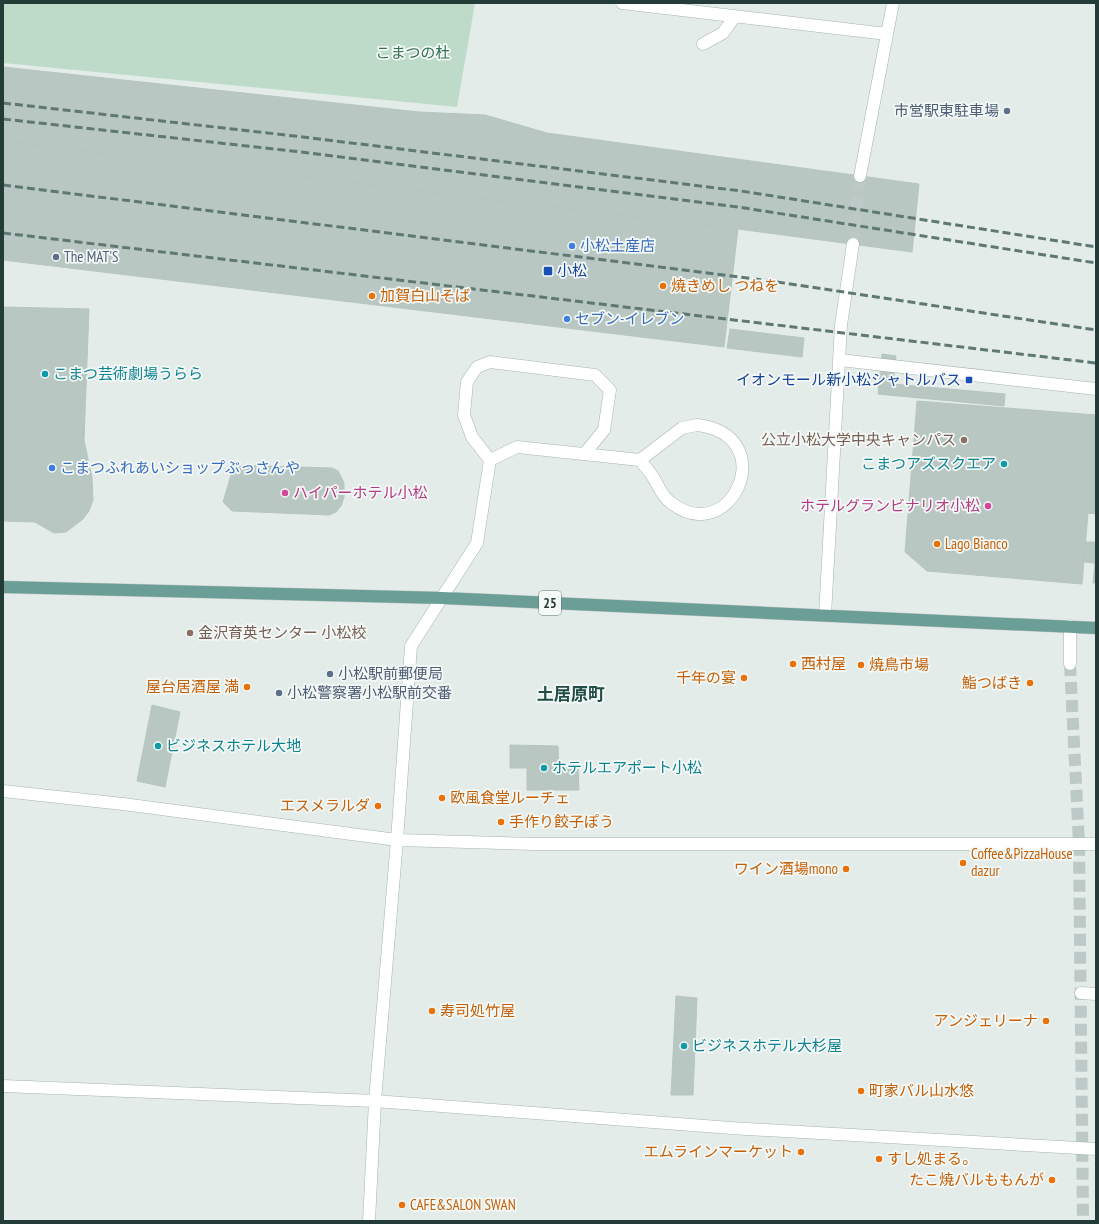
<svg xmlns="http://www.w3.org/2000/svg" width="1099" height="1224" font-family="'PT Sans Narrow','Noto Sans JP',sans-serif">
<rect width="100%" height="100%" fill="#e3ece9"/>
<path fill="#bedbc9" d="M3,3h472l-18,104 -454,-44z"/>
<path fill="#b9c7c2" stroke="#b6c5c1" d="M3,67l416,45 66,3 62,18 372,51 -7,68 -174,-23 -735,-88z
M3,141l735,88 -14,118 -721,-87z
M3,307l86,2 -5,131 8,38 1,22 -4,11 -6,8 -17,13 -12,1 -19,-11 -32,-1z
M730,329l74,9 -2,19 -75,-9z
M882,354l14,2 -3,28 112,10 -1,12 -126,-12z
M917,401l179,14v99l-8,-1 -6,71 -155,-13 -22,-19z
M234,465l98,3 6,3 6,12v14l-3,9 -5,6 -7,3 -97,-4 -9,-9z
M1086,542h10v41h-3l2,-20 -11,-1z
M152,705l28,7 -15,75 -28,-6z
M510,745l48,1 1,21h19l1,23h-52v-22h-17z
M676,996l21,2 -4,97h-22z"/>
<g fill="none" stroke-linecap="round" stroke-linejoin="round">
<path stroke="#bdc9c6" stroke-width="12" stroke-dasharray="12 6" stroke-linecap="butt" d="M853,244l7,-68
M1070,664l9,179 4,378"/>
<g stroke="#a6b4b0" stroke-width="13">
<path id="minor" d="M622,3l265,31
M703,44l20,-11 12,-17
M860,176l33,-173
M840,360l256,29
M697,425c86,10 34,126 -27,77 -8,-6 -12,-17 -17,-25 -4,-6 -9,-12 -13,-17l42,-32z
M490,460l-18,-23 -8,-22 3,-33 10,-15 13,-5 105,13 15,15 -6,40 -19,23
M825,615l16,-290 12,-81
M1070,626v38
M3,791l120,13 274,36 137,4h562
M1081,993l15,1
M3,1086l372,15 356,27 365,21
M369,1221l6,-120 22,-261 14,-194 66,-103 13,-83 27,-13 123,13"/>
</g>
<g stroke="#c2c8c7" stroke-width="13">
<path id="major" d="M3,587l439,11 654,30"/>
</g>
<use href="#minor" stroke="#fff" stroke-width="12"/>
<use href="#major" stroke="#6b9e96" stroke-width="12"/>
<path stroke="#5f7873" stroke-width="3" stroke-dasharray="8 4" stroke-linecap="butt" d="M3,103l300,34 438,54 355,56
M3,119l298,33 437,55 358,56
M3,185l761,95 332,50
M3,233l1093,130"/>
</g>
<g fill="#5c6f8a" stroke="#f4f9f7" stroke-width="1.5">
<circle cx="1007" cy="111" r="4"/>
<circle cx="56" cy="257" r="4"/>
<circle cx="330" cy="674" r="4"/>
<circle cx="279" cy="693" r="4"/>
</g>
<g fill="#3f7fe0" stroke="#f4f9f7" stroke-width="1.5">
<circle cx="572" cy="246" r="4"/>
<circle cx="567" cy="319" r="4"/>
<circle cx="52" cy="468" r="4"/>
</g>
<g fill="#1a4fb4" stroke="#f4f9f7" stroke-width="1.5">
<rect x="543" y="266" width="10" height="10" rx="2"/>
<rect x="965" y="376" width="8" height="8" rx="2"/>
</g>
<g fill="#e8710a" stroke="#f4f9f7" stroke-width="1.5">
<circle cx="663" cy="286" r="4"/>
<circle cx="372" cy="296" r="4"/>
<circle cx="937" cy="544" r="4"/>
<circle cx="793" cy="664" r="4"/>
<circle cx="861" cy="665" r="4"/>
<circle cx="744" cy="678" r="4"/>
<circle cx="1030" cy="683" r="4"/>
<circle cx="247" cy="687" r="4"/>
<circle cx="442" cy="798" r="4"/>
<circle cx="378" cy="806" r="4"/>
<circle cx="501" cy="822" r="4"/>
<circle cx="963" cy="863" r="4"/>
<circle cx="846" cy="869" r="4"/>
<circle cx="432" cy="1011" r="4"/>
<circle cx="1046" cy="1021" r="4"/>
<circle cx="861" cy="1091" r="4"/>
<circle cx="801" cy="1152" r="4"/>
<circle cx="879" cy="1159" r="4"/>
<circle cx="1052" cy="1180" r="4"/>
<circle cx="402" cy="1205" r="4"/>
</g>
<g fill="#0f9aa8" stroke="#f4f9f7" stroke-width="1.5">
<circle cx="45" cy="374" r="4"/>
<circle cx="1004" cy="464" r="4"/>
<circle cx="158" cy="746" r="4"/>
<circle cx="544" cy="768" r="4"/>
<circle cx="684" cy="1046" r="4"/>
</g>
<g fill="#8d6e63" stroke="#f4f9f7" stroke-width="1.5">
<circle cx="964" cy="440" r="4"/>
<circle cx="190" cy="633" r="4"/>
</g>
<g fill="#d1479c" stroke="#f4f9f7" stroke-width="1.5">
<circle cx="285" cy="493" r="4"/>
<circle cx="988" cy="506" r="4"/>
</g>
<g text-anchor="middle" stroke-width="3.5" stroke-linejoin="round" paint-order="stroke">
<rect fill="#f4f9f7" stroke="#627571" stroke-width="1" x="539" y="591" width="22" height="24" rx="3"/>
<g font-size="14" font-weight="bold" fill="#243c38">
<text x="550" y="608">25</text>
</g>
<g font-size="15" fill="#317050" stroke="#f4f9f7">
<text x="413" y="58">こまつの杜</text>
</g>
<g font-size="15" fill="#4e5e75" stroke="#f4f9f7" text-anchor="start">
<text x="999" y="116" text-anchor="end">市営駅東駐車場</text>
<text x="64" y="262">The MAT'S</text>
<text x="338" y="679">小松駅前郵便局</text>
<text x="287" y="698">小松警察署小松駅前交番</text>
</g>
<g font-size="15" fill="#366cbe" stroke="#f4f9f7" text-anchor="start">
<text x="580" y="251">小松土産店</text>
<text x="575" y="324">セブン-イレブン</text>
<text x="60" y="473">こまつふれあいショップぶっさんや</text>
</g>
<g font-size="15" fill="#164399" stroke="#f4f9f7" text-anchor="start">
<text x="557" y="276">小松</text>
<text x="961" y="385" text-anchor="end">イオンモール新小松シャトルバス</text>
</g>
<g font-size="15" fill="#c56008" stroke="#f4f9f7" text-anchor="start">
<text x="671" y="291">焼きめし つねを</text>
<text x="380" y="301">加賀白山そば</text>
<text x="945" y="549">Lago Bianco</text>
<text x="801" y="669">西村屋</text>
<text x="869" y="670">焼鳥市場</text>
<text x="736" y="683" text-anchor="end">千年の宴</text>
<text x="1022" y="688" text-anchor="end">鮨つばき</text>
<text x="239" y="692" text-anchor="end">屋台居酒屋 満</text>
<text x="450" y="803">欧風食堂ルーチェ</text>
<text x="370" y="811" text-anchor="end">エスメラルダ</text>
<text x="509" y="827">手作り餃子ぽう</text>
<text x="971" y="859">Coffee&amp;PizzaHouse<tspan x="971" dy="17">dazur</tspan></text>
<text x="838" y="874" text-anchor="end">ワイン酒場mono</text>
<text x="440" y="1016">寿司処竹屋</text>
<text x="1038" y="1026" text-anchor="end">アンジェリーナ</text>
<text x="869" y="1096">町家バル山水悠</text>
<text x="793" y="1157" text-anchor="end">エムラインマーケット</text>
<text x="887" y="1164">すし処まる。</text>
<text x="1044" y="1185" text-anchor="end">たこ焼バルももんが</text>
<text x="410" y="1210">CAFE&amp;SALON SWAN</text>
</g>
<g font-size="15" fill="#0d838f" stroke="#f4f9f7" text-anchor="start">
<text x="53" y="379">こまつ芸術劇場うらら</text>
<text x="996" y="469" text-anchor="end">こまつアズスクエア</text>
<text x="166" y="751">ビジネスホテル大地</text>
<text x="552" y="773">ホテルエアポート小松</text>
<text x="692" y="1051">ビジネスホテル大杉屋</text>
</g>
<g font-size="15" fill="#785e54" stroke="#f4f9f7" text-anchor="end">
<text x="956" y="445">公立小松大学中央キャンパス</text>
<text x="198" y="638" text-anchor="start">金沢育英センター 小松校</text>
</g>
<g font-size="15" fill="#b23c85" stroke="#f4f9f7" text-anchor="start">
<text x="293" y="498">ハイパーホテル小松</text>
<text x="980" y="511" text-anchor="end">ホテルグランビナリオ小松</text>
</g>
<g font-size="17" font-weight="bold" fill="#214d47" stroke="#f4f9f7">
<text x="571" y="700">土居原町</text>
</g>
</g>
<rect width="1099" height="1224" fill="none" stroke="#243c38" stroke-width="8"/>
</svg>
